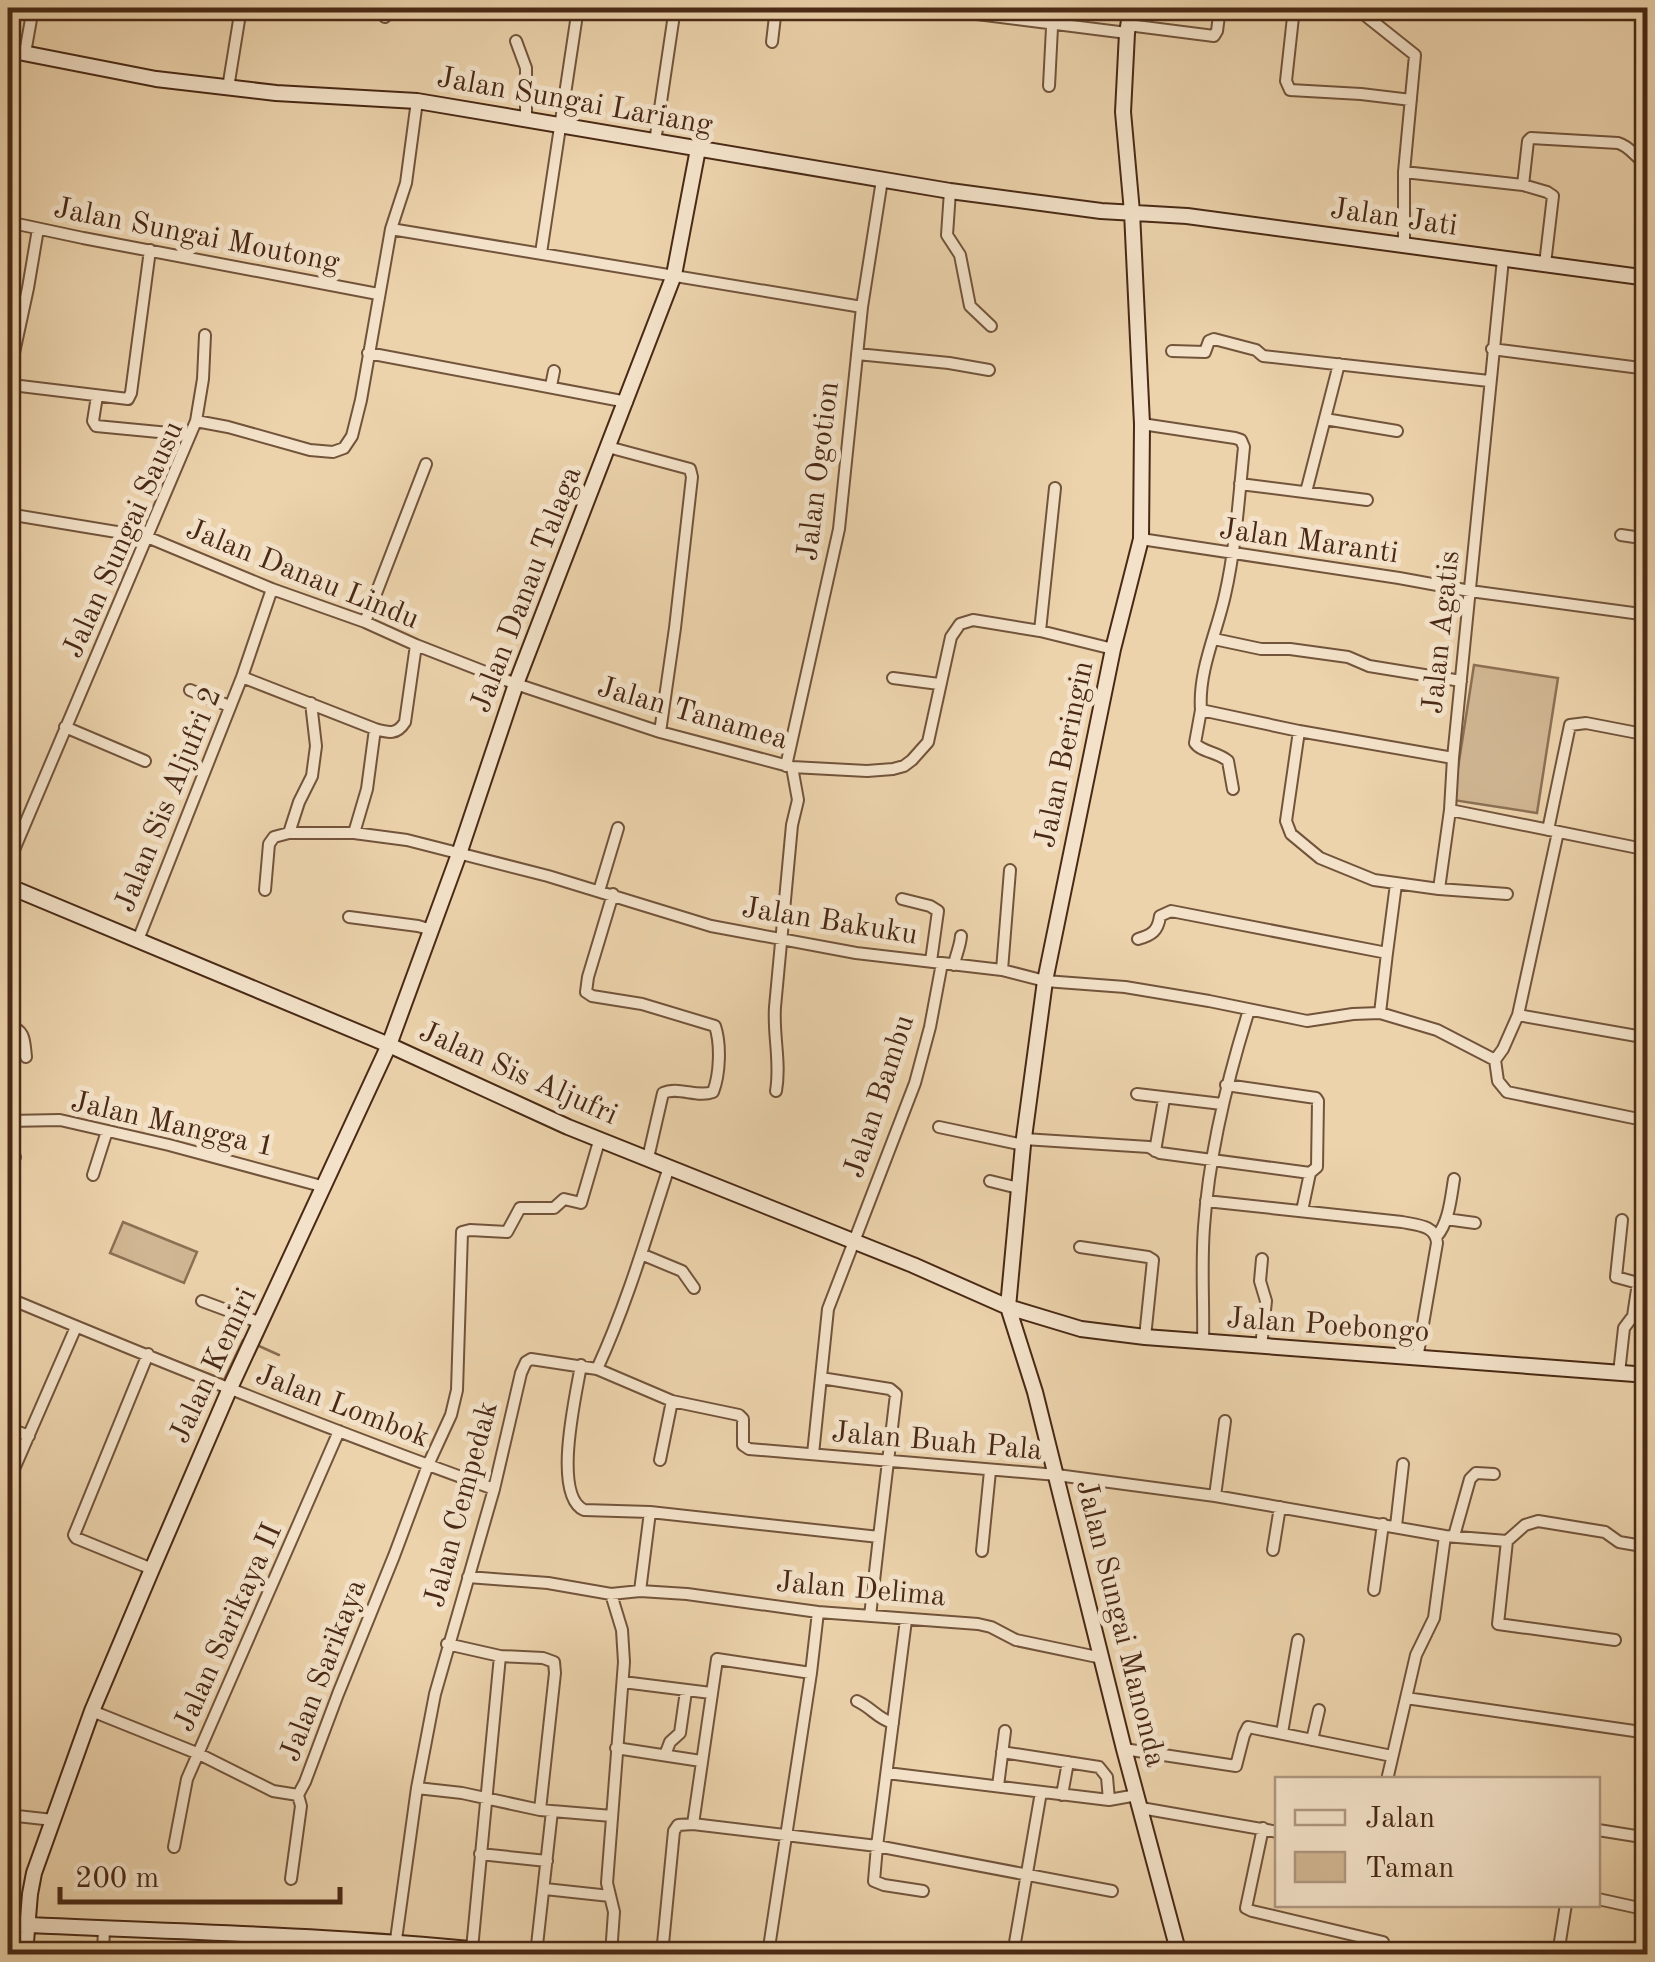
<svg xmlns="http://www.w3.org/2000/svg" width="1655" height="1962" font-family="'Old Standard TT',serif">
<rect width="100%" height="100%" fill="#ecd3ac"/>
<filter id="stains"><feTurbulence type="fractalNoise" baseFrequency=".002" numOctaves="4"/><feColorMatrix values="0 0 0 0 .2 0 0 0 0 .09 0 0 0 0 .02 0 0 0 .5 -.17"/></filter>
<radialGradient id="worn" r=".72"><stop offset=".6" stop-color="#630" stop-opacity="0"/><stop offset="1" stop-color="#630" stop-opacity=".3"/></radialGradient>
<path fill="#d0b692" stroke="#8c7054" stroke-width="2.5" d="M1474,665l84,13 -21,135 -84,-13z
M123,1222l74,30 -13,31 -74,-30z"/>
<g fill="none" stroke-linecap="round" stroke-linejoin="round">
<path stroke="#8a6c51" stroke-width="2.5" d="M259,1346l20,9
M150,1351l74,29 19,-40"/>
<g stroke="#72543b" stroke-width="14">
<path id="street" d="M382,8l3,9
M929,8l198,25
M1294,8l-8,73 4,9 71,4 50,6
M1349,8l12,4 54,43 -11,117v74
M1128,25l86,11 3,-5 3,-23
M516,41l10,27v51
M772,42l4,-34
M25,53l8,-45
M1049,86l4,-78
M228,88l13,-80
M655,142l20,-134
M1404,172l119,13 5,-44 3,-3 87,5c14,4 17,16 30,21
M1523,185l24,7 6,4 -8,68
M950,191l-3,44 13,20 10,51 21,20
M8,222l75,16 295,56
M38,229l-10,59 -19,88 3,9 116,14 3,-6 19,-143
M391,229l471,78
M541,253l37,-245
M1503,259l-50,499 -3,52 198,40
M1492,349l156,20
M1172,351l33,1 4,-11 5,-2 42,11 7,6 226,25
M368,353l259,49
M857,354l92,9 40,7
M551,386l3,-15
M97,396l-4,25 3,5 94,9
M1325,419l72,12
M196,421l7,-42 2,-44
M1142,424l93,14 6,2 3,7c-5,49 -8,99 -19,148 -8,37 -27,76 -24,115l98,21 154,27
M608,447l82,22 2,8 -17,151 -15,104
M1240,484l127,16
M1306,492l33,-128
M8,514l139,23 125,52 93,33 51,23 100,39 144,48 132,35 75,4 26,-2 11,-3 8,-6 16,-18 23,-105 9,-13 13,-4 67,11 73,18
M1621,535l27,4
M1141,539l258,39 71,13 178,24
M365,622l61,-158
M1040,631l15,-143
M1214,639l47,10h29l58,8 21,9 92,15
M242,677l133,52 -8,60 -13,44
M893,678l46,6
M190,690l39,16
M311,703l5,43 -4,30 -13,26 -10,31h65l53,7 141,36 163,50 145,27 146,17 43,11 80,6 84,14 98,20 46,-7 27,-1 57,17 58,30
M1201,710l-6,33c6,9 23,9 33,18l5,28
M65,727l80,34
M375,729c14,4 22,6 30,-7l11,-77
M1299,731l-13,90 5,13 29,24 54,22 65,9 68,5
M786,766l53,-237 23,-222 20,-127
M1548,830l22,-105 16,-2 62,12
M8,864l188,-443 32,6 82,23 23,2 11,-4 8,-12 9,-36 30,-171 15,-46 11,-82
M1439,889l11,-79
M265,890l4,-46 5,-7 15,-4
M599,891l19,-63
M613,894l-25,83 -2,15 6,4 50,8 73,22c6,18 5,48 -2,66 -16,6 -35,-6 -50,1l-15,65
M902,899l28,7 8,5 -7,50
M349,917l69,9 14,4
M1138,939c14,-4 20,-8 22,-23l11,-5 216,42 -7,60
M138,940l104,-263 30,-88
M1387,953l9,-69
M954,965c2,-11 6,-18 7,-29
M1002,970l8,-100
M1518,1015l130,23
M8,1025c18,6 16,15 18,32
M1495,1060l8,-11 15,-34 40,-183
M1495,1060l3,21 9,11 141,29
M1226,1085l90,13 2,3 -1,66 -7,6 -8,38
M776,1091c5,-29 -3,-55 -1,-84l17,-182 6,-25 -6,-33
M1137,1094l85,10
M8,1121l52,-1 109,25 156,42
M939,1127l84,18
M1024,1139l125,8 11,6 150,20
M1155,1151l9,-52
M8,1157h7
M93,1175l14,-44
M990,1181l28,7
M1206,1201l196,21c14,3 34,3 35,21l-20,116
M1446,1219l29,4
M1437,1236c12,-14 14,-39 17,-57
M1080,1247l68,10 5,3 -8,77
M641,1254l41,17 12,17
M8,1298c160,67 322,132 486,191
M202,1301l59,22
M1203,1342c1,-38 -2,-76 1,-115 5,-74 23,-147 45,-217
M1261,1347l5,-46 -6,-20 2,-22
M148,1354l-74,181 2,3 76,31
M581,1365c-5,30 -29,130 3,145l66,2
M597,1369l75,32 67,14 4,4v26l6,4 308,26 158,21 230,40 62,5 18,-16 13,-4 67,11 14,10 29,5
M1619,1373l5,-45 9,-12 5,-33 -22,-6 6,-57
M821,1378l69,11 6,5 -17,143
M8,1428l21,8
M813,1454l15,-145 87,-226 15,-56 12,-64
M660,1460l12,-59
M14,1469l62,-142
M1215,1496l10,-75
M1396,1526l7,-62
M1454,1536l16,-57 6,-6 18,1
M1507,1541l-9,83 117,16
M1273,1550l7,-43
M982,1551l8,-80
M468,1577l80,6 63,11 29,-3 47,3 131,18 160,12 13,3 25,13 86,18
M1374,1590l9,-66
M640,1591l10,-79 229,25 -9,79
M611,1594l11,36 2,32 -17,221 7,29 -3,42
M906,1620l-29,226 -3,35 10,4 39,6
M447,1644l53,12 -28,293
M500,1656l43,2 11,4 1,11 -15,137
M623,1682l88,11
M1406,1698l242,35
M857,1701c15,7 21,18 36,22
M92,1711l107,43 74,37 25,4 7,-13 33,-88 56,-138 34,-91 23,-50 6,-25 5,-158 8,-2 37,2 13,-24h34l10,-9 17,4 19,-65
M1282,1733l16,-93
M1312,1740l7,-30
M616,1748l85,13
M1124,1749l112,17 8,-31 4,-8 144,29
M1002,1752l97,15 8,10 2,23
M665,1755l5,-13 10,-9 6,-42
M887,1773l222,27 28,-5
M1387,1780l29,-125 18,-37 11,-82
M998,1786l7,-55
M417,1788l45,5 78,17 72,6
M1062,1795l6,-33
M1141,1808l137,24
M8,1815l45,5
M693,1824l184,22 235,45
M1263,1828l-17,80 6,3 131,31
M1598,1830l50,8
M174,1847l13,-68 152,-348
M480,1854l67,7
M291,1879l10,-73 -3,-11
M545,1889l65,7
M1598,1899l50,11
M103,1954l1,-26
M394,1954l23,-166 18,-94 59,-205 27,-116 5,-11 5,-3 66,10c30,-65 50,-134 72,-202
M536,1954l16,-143
M662,1954l12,-123 4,-6 15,-1 24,-165 94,14
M768,1954l43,-281 7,-61
M1013,1954l28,-162
M1558,1954l8,-50"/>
</g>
<g stroke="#492915" stroke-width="18">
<path id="secondary" d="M1131,8l-4,25 -4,79 9,100 10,212 -1,115 -28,110 -68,332 -22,164 -15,162 27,85 89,357 55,205
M8,50l148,29 120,14 141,8 533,90 151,20 86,5 461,62
M8,886l381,159 179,82 345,138 95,42 73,22 64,8 503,38
M8,1924c170,8 342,11 512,30
M25,1954l5,-60 4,-21 58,-162 60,-142 78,-181 159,-343 70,-191 57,-170 158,-409 24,-126"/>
</g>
<use href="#street" stroke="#f3e2c9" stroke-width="10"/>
<use href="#secondary" stroke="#f3e2c9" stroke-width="14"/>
</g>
<g text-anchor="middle" stroke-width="10" stroke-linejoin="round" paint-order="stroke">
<g font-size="30" fill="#492915" stroke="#f3e2c9">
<text transform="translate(575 100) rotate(10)" y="10">Jalan Sungai Lariang</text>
<text transform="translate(1394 216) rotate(8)" y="10">Jalan Jati</text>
<text transform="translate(197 234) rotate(11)" y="10">Jalan Sungai Moutong</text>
<text transform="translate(817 471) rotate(-83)" y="10">Jalan Ogotion</text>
<text transform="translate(122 539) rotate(-66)" y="10">Jalan Sungai Sausu</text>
<text transform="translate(1309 540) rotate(8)" y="10">Jalan Maranti</text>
<text transform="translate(303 573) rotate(22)" y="10">Jalan Danau Lindu</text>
<text transform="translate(525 589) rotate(-69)" y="10">Jalan Danau Talaga</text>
<text transform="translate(1440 632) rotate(-84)" y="10">Jalan Agatis</text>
<text transform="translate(693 712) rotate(16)" y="10">Jalan Tanamea</text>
<text transform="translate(1063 754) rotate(-78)" y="10">Jalan Beringin</text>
<text transform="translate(167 799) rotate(-68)" y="10">Jalan Sis Aljufri 2</text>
<text transform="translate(830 920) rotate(9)" y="10">Jalan Bakuku</text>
<text transform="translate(519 1072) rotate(24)" y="10">Jalan Sis Aljufri</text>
<text transform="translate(878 1096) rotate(-72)" y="10">Jalan Bambu</text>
<text transform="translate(173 1123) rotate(13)" y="10">Jalan Mangga 1</text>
<text transform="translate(1328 1324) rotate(4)" y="10">Jalan Poebongo</text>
<text transform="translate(212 1365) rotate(-65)" y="10">Jalan Kemiri</text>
<text transform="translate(343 1405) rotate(21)" y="10">Jalan Lombok</text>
<text transform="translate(937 1440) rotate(5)" y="10">Jalan Buah Pala</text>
<text transform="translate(460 1504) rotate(-75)" y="10">Jalan Cempedak</text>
<text transform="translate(861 1588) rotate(5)" y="10">Jalan Delima</text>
<text transform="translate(1122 1623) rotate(76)" y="10">Jalan Sungai Manonda</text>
<text transform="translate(227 1627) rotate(-66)" y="10">Jalan Sarikaya II</text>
<text transform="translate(322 1670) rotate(-69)" y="10">Jalan Sarikaya</text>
</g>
</g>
<rect width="1655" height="1962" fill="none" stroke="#ecd3ac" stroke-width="40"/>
<rect x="10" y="10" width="1635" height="1942" fill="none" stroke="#492915" stroke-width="5"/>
<rect x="20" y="20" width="1615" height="1922" fill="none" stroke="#492915" stroke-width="2.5"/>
<rect x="1275" y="1777" width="325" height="130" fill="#f3e2c9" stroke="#af9881" stroke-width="2.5"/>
<rect x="1295" y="1810" width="50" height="15" fill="#f3e2c9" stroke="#af9881" stroke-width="2.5"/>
<text x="1365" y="1827" font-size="30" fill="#492915">Jalan</text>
<rect x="1295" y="1852" width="50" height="30" fill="#d0b692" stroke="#af9881" stroke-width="2.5"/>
<text x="1365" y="1877" font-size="30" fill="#492915">Taman</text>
<path d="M60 1887v15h280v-15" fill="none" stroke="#492915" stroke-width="5"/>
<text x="75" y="1887" font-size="30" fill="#492915" stroke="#f3e2c9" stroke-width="8" paint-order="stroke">200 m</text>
<rect width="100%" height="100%" filter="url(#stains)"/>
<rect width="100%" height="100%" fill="url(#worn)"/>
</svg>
